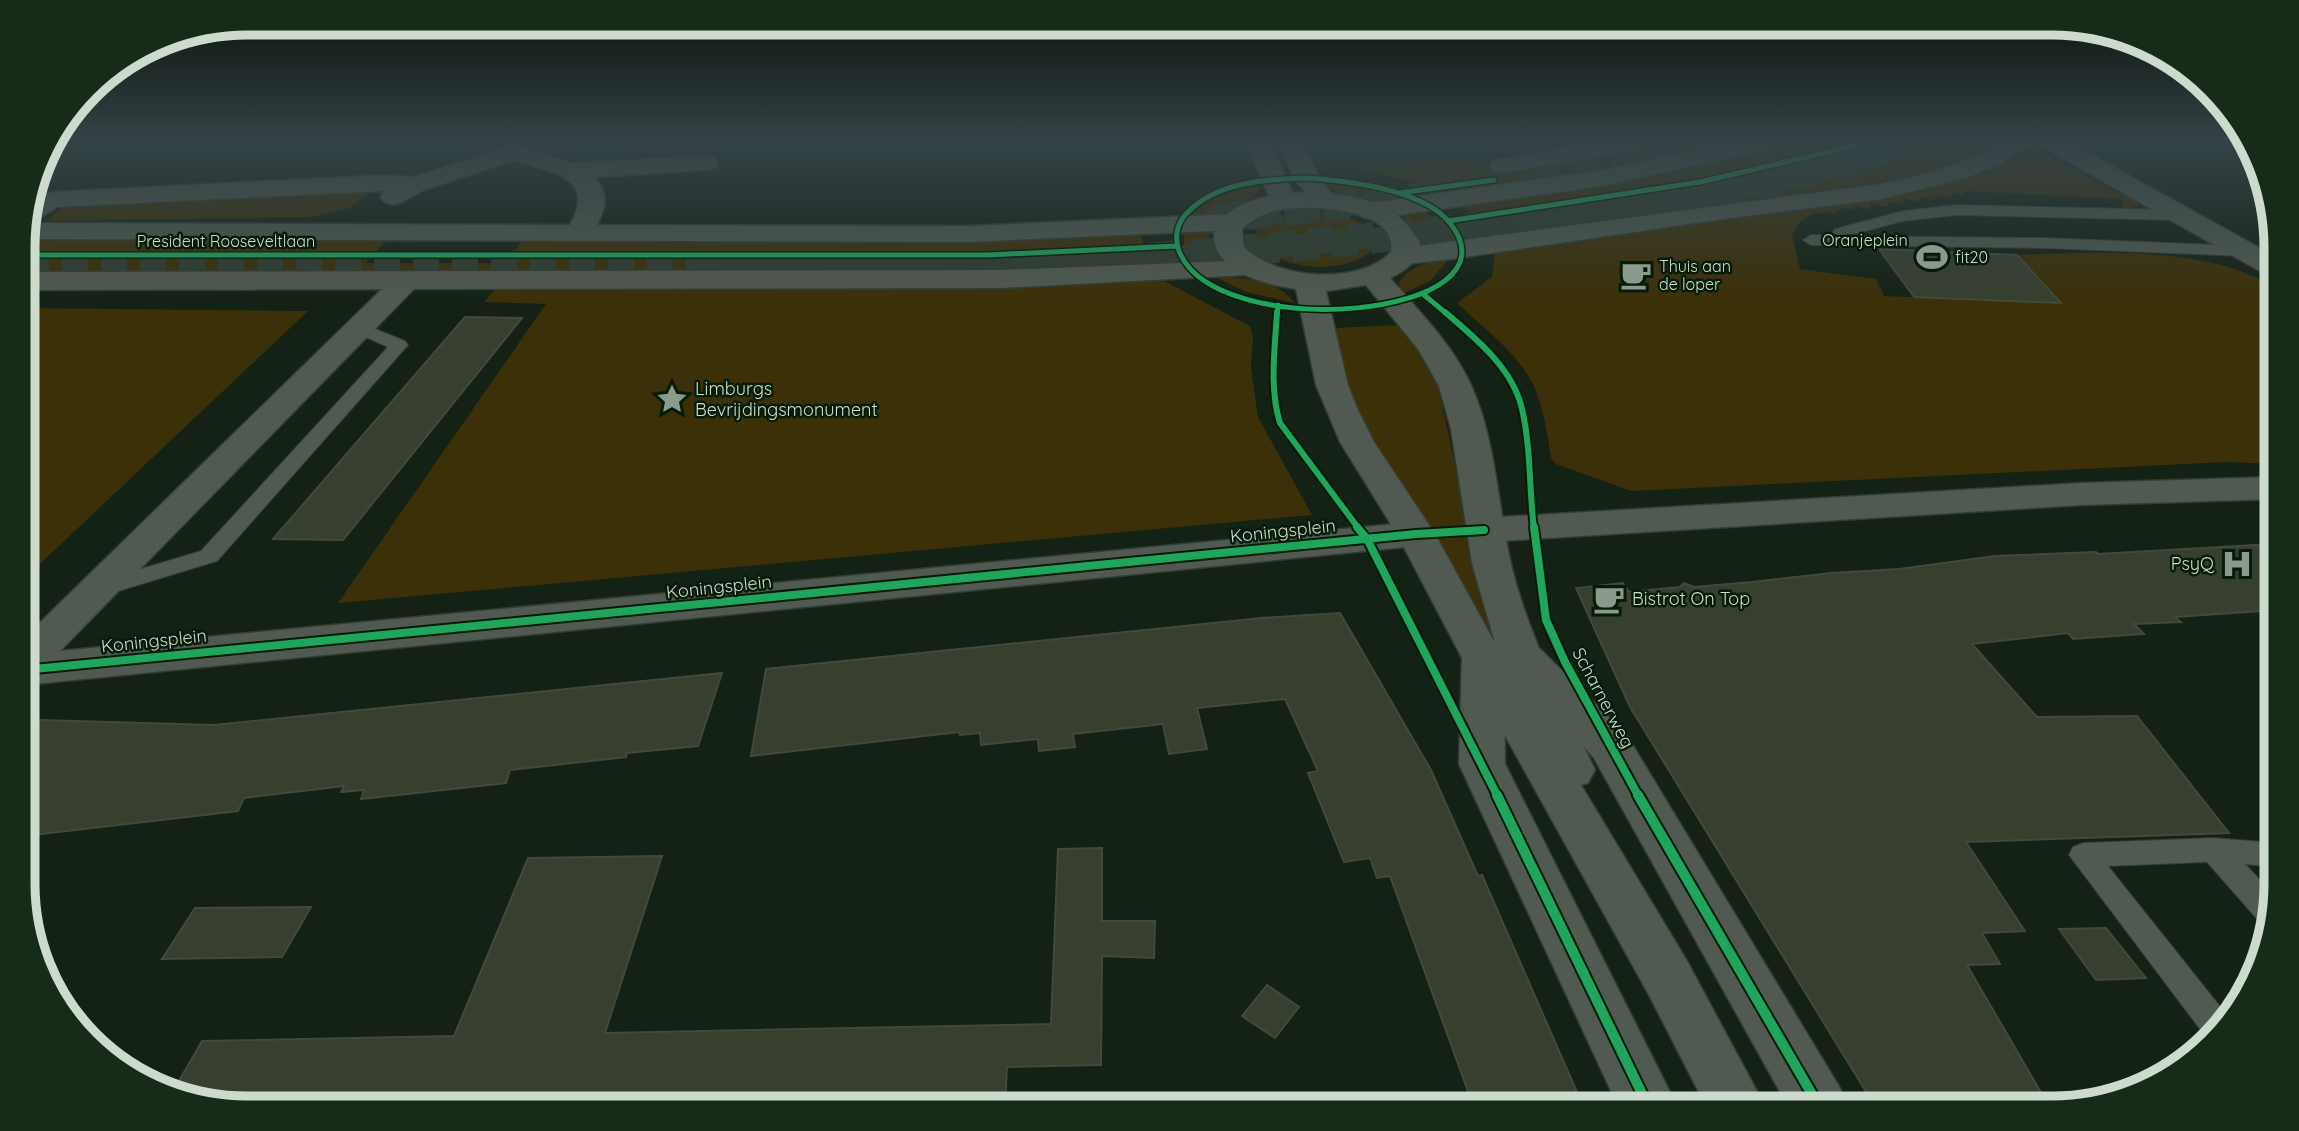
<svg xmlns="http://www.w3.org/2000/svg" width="2299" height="1131" font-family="Quicksand,sans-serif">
<rect width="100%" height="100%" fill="#142115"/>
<path fill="#3c3008" d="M1656,141h351l-63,31 -449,68 -26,-28 -40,-26 -81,-20 118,-6 27,7z
M2022,154l28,3 89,46v3l-18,4 2,-11 -157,-8 -2,5 -12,-3 -2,5 -13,-3 -3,5 -12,-3 -3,5 -13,-3 -4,6 -13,-3 -2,5 -15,-3 -3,5 -13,-3 -3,4 -12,-2 -6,5c-20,-2 -34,2 -43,22l8,34 76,10 8,17 176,7 -43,-48c75,-3 194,-10 258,33v176l-49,-2 -595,29 -75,-27 -5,-6c-4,-27 -9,-62 -24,-84 -17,-27 -47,-49 -70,-71l35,-26 3,-25 410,-63 79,-19z
M1322,182l42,5 39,13c-27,2 -59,1 -81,-18z
M1261,185c-4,21 -51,30 -70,32 16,-21 46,-27 70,-32z
M376,188l-27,20 -37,9 -266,4 16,-13 285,-14 4,-5z
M1421,209l17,14 12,22 -25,2 -10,-22 -19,-13z
M1315,211c15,2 67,10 58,35 -2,9 -13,13 -21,16 -74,24 -153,-47 -37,-51z
M1209,229l1,18 16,18 -29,1 -13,-18v-18z
M1139,232l14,37 -142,6h-988v-39l367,1 -25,26h138l24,-27z
M1449,259l-19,22 -30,14 -1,-13c12,-17 31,-20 50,-23z
M1215,277c27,0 62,2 80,26l-49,-11z
M1162,280l88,46 3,10 -2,32 7,49 54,98 -974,88 208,-299 -62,-2 14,-16 383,3z
M23,308l285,3 -284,268z
M1399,325l24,32 15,28 55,259 -136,-232 -10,-26 -13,-58z"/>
<path fill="#373f2f" stroke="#42493d" stroke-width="2" d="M1879,249l138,6 44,48 -147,-6z
M465,317l57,1 -179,222 -70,-1z
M2255,545l20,1v64l-100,7 6,5 -47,2 10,10 -71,5 -5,-6 -96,11 65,73 100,-1 92,117 -263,9 59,89 -43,2 18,31 -33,1 83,143h-174l-246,-401 -54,-119 47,-5 6,9 51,-5 4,-4 10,4 58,-5 80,-9 67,-4 96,-13 101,-4 2,2z
M1340,613l91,157 47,106 4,-1 102,233h-110l-84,-232 -13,2 -7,-20 -26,4 -36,-89 10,-2 -33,-72 -88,9 10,41 -38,5 -6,-30 -90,10 2,13 -36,4 -1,-12 -57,6 -1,-12 -20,2 -1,-3 -208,24 15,-87 496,-51z
M722,673l-24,73 -71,7 -1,4 -116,13 -4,13 -145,16 3,-9 -23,2 3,-6 -100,12 -6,13 -213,25 -1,-100 16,-16 174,5z
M1102,848v73h53l-1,37 -52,-2 -1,109 -94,2 -2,41h-758l-74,-17 29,-50 252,-5 74,-178 134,-2 -57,177 446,-9 7,-175z
M311,907l-29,50 -120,2 33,-51z
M2106,928l40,50 -50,2 -37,-51z
M1267,985l32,22 -24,31 -33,-22z"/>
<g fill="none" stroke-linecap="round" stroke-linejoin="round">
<path stroke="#303d31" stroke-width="26" stroke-dasharray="26 13" stroke-linecap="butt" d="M1536,181l135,-23 65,-17
M1216,217l233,-24
M23,271l254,1
M708,271c122,-1 245,0 367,-6 126,-7 251,-19 377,-33 157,-18 311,-35 460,-91"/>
<path stroke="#303d31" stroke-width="26" stroke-dasharray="26 13" stroke-linecap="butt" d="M1207,221l177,-18
M23,267l468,1 544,-5 169,-11 346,-34 164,-26 95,-21 94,-30"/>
<g stroke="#333c33" stroke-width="2">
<path id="service" d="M1957,205l220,5 8,5 -8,5 -220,-5 -54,6 -57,15 199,2 200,8 8,5 -8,5 -200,-8 -234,-3 -8,-5 8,-5h25l-3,-3 2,-3 68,-18z
M358,322l47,19 3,4 -191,216 -115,35 -8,-3 -4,-5 4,-5 107,-32 187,-204 -36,-16 -3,-4z
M2214,838l62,5v24l-31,-3 29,31 -7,29 -8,-3 -52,-59 -99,4 118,148 -20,23 -137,-182 4,-8 10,-4z"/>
</g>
<g stroke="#333c33" stroke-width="3">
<path id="minor" d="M1603,141h56l-4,5 -8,2 -145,25 -9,-2 -3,-5 3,-5 9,-2z
M1739,141h48l-4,5 -8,2 -173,38 -231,33 -9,-2 -4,-6 4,-6 9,-2 231,-33z
M2004,141h30l-35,23 -34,14 -84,21 -151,19 -286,42 -41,4 -10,-2 -4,-6 4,-6 10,-2 478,-64c44,-9 84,-20 123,-43z
M2037,141h30l207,115 1,20 -10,-2 -224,-128z
M514,145l58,18 134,-7 9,2 3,5 -3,5 -9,2 -111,7c14,17 11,30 2,48l371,1 265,-12 9,2 4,6 -4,6 -9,2 -265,12 -945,-3 8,-37 20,-10 333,-17 29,2zM514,160c37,13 83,16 56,65l-538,-2 25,-16 327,-16 -4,6 4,5 9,3 9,-3 22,-12z
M1255,260l10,2 4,6 -4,6 -264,14 -587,1 -354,362 1356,-129 13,4 6,8 -6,8 -13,4 -1392,139v-47l358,-349 -359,1v-18l978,-2z
M2275,477v22l-193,6 -598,37 -13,-4 -6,-8 6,-8 13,-4 598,-35z
M1522,641l15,5 89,88 214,354 9,20h-60l-195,-350 -90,-97 1,103 173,344h-59l-160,-344 3,-106 6,-10 15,-5 15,5 4,7 5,-9z"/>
</g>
<g stroke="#333c33" stroke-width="3">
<path id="tertiary" d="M1245,141h24l24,52 12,-1 -11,-14 -17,-37h24l18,36 13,17c40,5 67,12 88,49 -2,18 -13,27 -30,35 29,33 61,65 80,105 30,64 27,140 48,207 19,62 49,121 77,180l-7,13 -7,2 106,176 79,147h-59l-58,-113 -187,-337 -65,-124 -57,-92 -24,-57 -20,-96c-29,-4 -84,-17 -82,-56 8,-23 33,-32 55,-37zM1298,208c27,-1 100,3 93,44 -32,34 -116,27 -147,-5l-2,-17c15,-17 35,-21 56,-22zM1366,285l52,64 21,37 12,43 21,134 23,80 -60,-109 -61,-92 -17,-34 -9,-23 -22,-94z"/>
</g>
<use href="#service" fill="#505a50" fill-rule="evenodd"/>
<use href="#minor" fill="#505a50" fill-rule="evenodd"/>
<use href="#tertiary" fill="#505a50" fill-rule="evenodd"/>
<g stroke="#061c08" stroke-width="8">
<path id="cycleway-far3" d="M1307,178c42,3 116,11 143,45 76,95 -234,122 -271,28 -5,-14 -2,-29 9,-39 29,-30 79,-33 119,-34z
M1399,193l95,-13
M1448,221l252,-39 176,-41
M23,255h965l189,-9
M1423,294l24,20
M1277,314l1,-9"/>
</g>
<g stroke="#061c08" stroke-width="10">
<path id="cycleway-far2" d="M1277,312c-2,36 -8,76 3,111l79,106
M1445,312c30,26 68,56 77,97 9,38 7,80 12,120"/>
</g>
<g stroke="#061c08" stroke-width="12">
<path id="cycleway-far1" d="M1357,527l10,12 131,258
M1534,527l12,93 19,42 74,135
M24,670l1392,-136 68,-4"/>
</g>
<g stroke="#061c08" stroke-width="14">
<path id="cycleway" d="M1497,795l152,313
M1638,795l182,313"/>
</g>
<use href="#cycleway-far3" stroke="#20a55d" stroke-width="5"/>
<use href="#cycleway-far2" stroke="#20a55d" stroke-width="6"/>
<use href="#cycleway-far1" stroke="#20a55d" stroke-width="8"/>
<use href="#cycleway" stroke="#20a55d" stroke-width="10"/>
</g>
<linearGradient id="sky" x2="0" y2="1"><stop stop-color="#0b120c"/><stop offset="0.47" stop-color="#344346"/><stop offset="1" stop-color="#344346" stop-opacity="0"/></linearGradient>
<rect width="2299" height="300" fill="url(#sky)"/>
<defs>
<g id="stadium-bare" transform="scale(2.415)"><path d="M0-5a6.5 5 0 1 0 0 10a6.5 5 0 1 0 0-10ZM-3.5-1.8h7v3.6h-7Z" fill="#8c9a8d" stroke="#061c08" stroke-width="2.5" paint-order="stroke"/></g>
<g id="cafe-bare" transform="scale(2.415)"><path d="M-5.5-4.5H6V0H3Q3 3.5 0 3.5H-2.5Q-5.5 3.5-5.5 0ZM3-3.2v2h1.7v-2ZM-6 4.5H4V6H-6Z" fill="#8c9a8d" stroke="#061c08" stroke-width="2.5" paint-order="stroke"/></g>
<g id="sight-bare" transform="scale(2.415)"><path d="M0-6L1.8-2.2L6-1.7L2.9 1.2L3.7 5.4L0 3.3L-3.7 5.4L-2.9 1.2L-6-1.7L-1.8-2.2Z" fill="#8c9a8d" stroke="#061c08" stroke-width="2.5" paint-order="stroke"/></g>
<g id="hospital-bare" transform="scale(2.415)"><path d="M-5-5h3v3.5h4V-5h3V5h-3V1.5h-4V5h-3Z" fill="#8c9a8d" stroke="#061c08" stroke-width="2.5" paint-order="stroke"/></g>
</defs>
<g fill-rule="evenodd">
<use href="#stadium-bare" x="1932" y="257"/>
<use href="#cafe-bare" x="1636" y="275"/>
<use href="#sight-bare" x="672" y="399"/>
<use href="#hospital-bare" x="2237" y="564"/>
<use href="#cafe-bare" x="1609" y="599"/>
</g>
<g text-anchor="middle" stroke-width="5" stroke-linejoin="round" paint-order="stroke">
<g font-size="16" fill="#cddbcd" stroke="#061c08">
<text x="1865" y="246">Oranjeplein</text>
<text x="226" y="247">President Rooseveltlaan</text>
</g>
<g font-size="16" fill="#cddbcd" stroke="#061c08" text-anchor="start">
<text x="1955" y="263">fit20</text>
<text x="1659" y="272">Thuis aan<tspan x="1659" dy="18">de loper</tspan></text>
</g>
<g font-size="18" fill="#cddbcd" stroke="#061c08" text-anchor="start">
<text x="695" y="395">Limburgs<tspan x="695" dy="21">Bevrijdingsmonument</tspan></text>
<text x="2214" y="570" text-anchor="end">PsyQ</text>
<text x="1632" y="605">Bistrot On Top</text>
</g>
<g font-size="18" fill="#cddbcd" stroke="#061c08">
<text transform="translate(1283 531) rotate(-6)" y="6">Koningsplein</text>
<text transform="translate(719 587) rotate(-6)" y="6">Koningsplein</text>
<text transform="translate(154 641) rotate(-6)" y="6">Koningsplein</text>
<text transform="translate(1603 698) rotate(62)" y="6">Scharnerweg</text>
</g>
</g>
<path d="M0 0H2299V1131H0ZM247 35H2052A212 212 0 0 1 2264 247V884A212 212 0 0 1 2052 1096H247A212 212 0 0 1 35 884V247A212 212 0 0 1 247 35Z" fill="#162b18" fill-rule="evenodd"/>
<path fill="none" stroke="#cddbcd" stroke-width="9" d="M247 35H2052A212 212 0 0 1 2264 247V884A212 212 0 0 1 2052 1096H247A212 212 0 0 1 35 884V247A212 212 0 0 1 247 35Z"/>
</svg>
